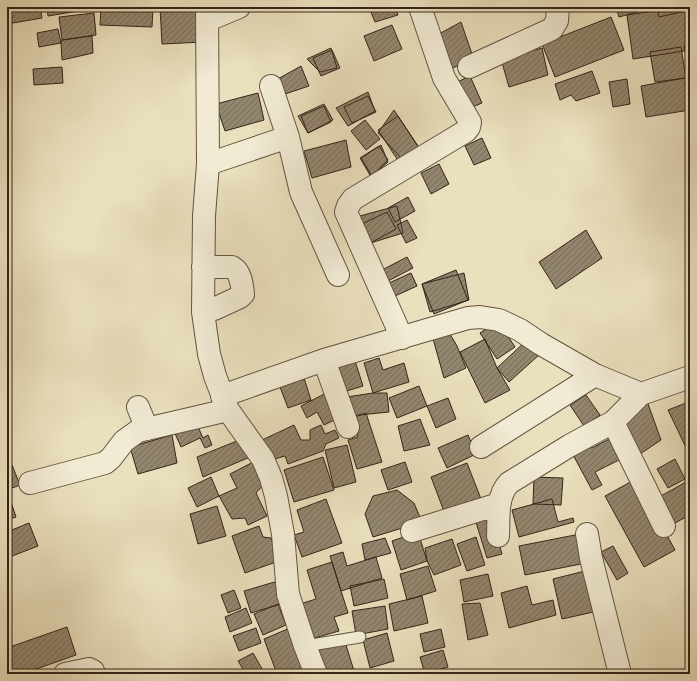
<svg xmlns="http://www.w3.org/2000/svg" width="697" height="681" font-family="'Sorts Mill Goudy',serif">
<defs>
<pattern id="building-hatch" width="6" height="6" patternUnits="userSpaceOnUse"><rect width="6" height="6" fill="#93866f"/><path d="M-1 1l2-2M0 6l6-6M5 7l2-2" fill="none" stroke="#796d5a"/></pattern>
</defs>
<rect width="100%" height="100%" fill="#eae0bd"/>
<filter id="stains"><feTurbulence type="fractalNoise" baseFrequency=".005" numOctaves="4"/><feColorMatrix values="0 0 0 0 .2 0 0 0 0 .09 0 0 0 0 .02 0 0 0 .5 -.17"/></filter>
<radialGradient id="worn" r=".72"><stop offset=".6" stop-color="#630" stop-opacity="0"/><stop offset="1" stop-color="#630" stop-opacity=".3"/></radialGradient>
<path fill="url(#building-hatch)" stroke="#34241a" d="M7,7h33l2,11 -35,6z
M47,7h44v2l-43,7z
M101,7h52l-1,20 -52,-2z
M160,7h42l1,35 -41,2z
M369,7h26l3,8 -23,7z
M616,7h29v3l-26,7z
M657,7h33v3l-31,7z
M683,7h7v43l-57,9 -6,-44z
M94,13l2,22 -34,5 -3,-23z
M611,17l13,33 -69,27 -13,-33z
M461,22l12,35 -29,16 -5,-39z
M392,25l10,24 -28,12 -10,-25z
M58,29l3,14 -22,4 -2,-14z
M92,36l1,17 -31,7 -1,-17 1,-3z
M690,45v20h-2l-4,-19z
M681,47l5,31 -31,4 -5,-30z
M331,48l6,20 -17,4 -13,-13z
M542,48l6,27 -39,12 -8,-28z
M332,50l8,18 -19,8 -8,-18z
M301,66l8,20 -24,8 -9,-14z
M62,67l1,16 -29,2 -1,-16z
M592,71l8,22 -24,8 -5,-6 -11,5 -5,-16z
M470,76l12,27 -17,7 -12,-26z
M689,77l1,33 -44,7 -5,-31z
M627,79l3,25 -17,3 -4,-25z
M368,92l7,19 -27,15 -12,-18z
M258,93l6,27 -39,11 -9,-27z
M368,96l8,16 -24,11 -8,-16z
M324,104l9,16 -25,13 -10,-17z
M324,106l7,16 -23,11 -7,-17z
M394,110l25,38 -17,11 -24,-26z
M398,116l22,33 -21,13 -21,-32z
M365,120l15,19 -14,11 -15,-19z
M482,138l9,20 -17,7 -9,-19z
M346,140l5,27 -39,11 -8,-27z
M381,145l7,17 -16,14 -11,-18z
M379,146l9,14 -17,17 -11,-19z
M439,164l10,20 -18,10 -10,-21z
M408,197l7,14 -20,11 -7,-14z
M397,206l6,27 -39,12 -8,-28z
M387,212l9,17 -24,13 -10,-18z
M407,220l10,18 -11,5 -9,-18z
M7,224l5,18 -5,2z
M586,230l16,28 -46,31 -17,-27z
M407,257l6,11 -25,13 -6,-11z
M456,270l12,30 -34,14 -12,-30z
M411,273l6,13 -22,10 -6,-13z
M464,273l5,27 -39,12 -8,-28z
M498,321l17,26 -18,12 -17,-26z
M447,329l10,17 9,22 -22,10 -12,-43z
M485,339l12,29 13,22 -25,13 -25,-51z
M527,340l13,14 -31,28 -12,-14z
M379,358l4,12 21,-7 5,19 -36,11 -9,-30z
M355,361l8,25 -23,7 -7,-25z
M304,378l7,22 -23,8 -8,-21z
M419,386l8,20 -30,12 -8,-20z
M330,391l13,25 -19,9 -7,-13 -10,6 -6,-12z
M373,393h14l2,19 -40,4 -2,-19z
M586,395l14,20 -16,11 -14,-21z
M448,398l8,21 -20,9 -9,-22z
M647,401l14,39 -24,16 -18,-35z
M686,403l4,7v46l-22,-46z
M366,413l16,49 -25,7 -9,-29 10,-3 -9,-18z
M420,419l10,26 -26,6 -6,-25z
M195,420l8,18 5,-3 4,10 -7,3 -5,-10 -19,9 -8,-18z
M294,425l7,15h9v-10l11,-5 4,9 10,-4 4,8 -13,6 -3,7 -35,13 -3,-8 -10,3 -15,-18z
M172,435l5,28 -39,11 -8,-27z
M468,435l8,19 -29,14 -9,-20z
M611,438l10,21 -26,13 7,13 -10,5 -20,-37 14,-8 6,3z
M242,439l8,18 -47,20 -6,-20z
M347,445l9,37 -22,6 -9,-38z
M323,457l11,33 -40,12 -10,-32z
M259,459l6,24 -9,10 11,23 -19,9 -3,-7 -13,1 -13,-23 18,-8 -7,-14z
M675,459l10,20 -17,9 -11,-19z
M405,462l7,20 -24,8 -7,-20z
M467,463l14,36 -36,15 -14,-37z
M12,465l8,20 -13,5v-23z
M211,477l8,19 -22,11 -9,-19z
M534,477l29,1 -2,27 -28,-1z
M636,479l39,71 -31,17 -39,-71z
M686,482l4,8v25l-17,9 -14,-27z
M397,490l17,13 8,19 -49,15 -8,-23 8,-18z
M7,496h2l7,21 -9,3z
M326,499l16,44 -40,14 -8,-22 10,-3 -7,-22z
M552,499l6,23 15,-4 1,4 -55,15 -7,-27z
M217,506l9,30 -28,8 -8,-30z
M489,512l13,42 -15,4 -13,-42z
M29,523l9,23 -31,12v-26z
M259,526l4,11 8,1 8,23 -34,12 -13,-37z
M418,532l9,29 -26,9 -9,-29z
M580,534l6,29 -61,12 -6,-29z
M476,537l9,28 -18,6 -10,-27z
M385,538l6,15 -26,7 -3,-16z
M452,539l9,26 -27,10 -7,-14 -2,-13z
M613,546l15,27 -11,7 -16,-28z
M343,552l4,14 29,-9 6,21 -41,13 -11,-35z
M332,562l16,51 -14,4 5,14 -28,8 -11,-35 16,-5 -9,-29z
M428,566l8,25 -29,9 -7,-26z
M589,570l9,41 -36,8 -9,-40z
M488,574l5,22 -29,6 -4,-22z
M384,579l4,19 -34,8 -4,-20z
M278,581l6,22 -33,10 -7,-22z
M527,586l5,19 21,-5 3,15 -47,13 -8,-35z
M234,590l7,18 -13,5 -7,-18z
M422,596l6,27 -34,8 -5,-27z
M480,603l8,32 -20,5 -6,-36z
M278,604l8,21 -23,10 -9,-21z
M385,606l3,23 -32,6 -4,-24z
M246,608l6,15 -22,9 -5,-15z
M67,627l9,28 -54,19h-15v-26z
M256,628l5,15 -22,8 -6,-15z
M290,628l17,43 -9,3h-21l-13,-35z
M441,629l4,18 -21,5 -4,-18z
M387,633l7,28 -24,7 -7,-28z
M345,642l10,32h-29l-8,-24z
M443,650l5,17 -23,7 -5,-17z
M253,653l12,21h-19l-8,-13z"/>
<g fill="none" stroke-linecap="round" stroke-linejoin="round">
<g stroke="#625343" stroke-width="13">
<path id="lane" d="M305,646l55,-9"/>
</g>
<g stroke="#625343" stroke-width="24">
<path id="street" d="M207,7l1,157 -4,52 -1,96 6,42 6,22 13,34 35,49 8,19 5,18 7,38 5,60 17,52 11,28
M208,20l31,-13
M469,67l83,-38 5,-8 1,-14
M271,86l17,51 13,55 37,83
M208,164l80,-27
M203,267h29c9,5 10,18 11,27l-3,3 -26,12 -11,3
M402,338l-56,-126 2,-6 5,-7 113,-68 3,-4 1,-5 -26,-44 -24,-71
M324,360l24,67
M222,396l102,-36 144,-42 12,-1 19,3 21,10 21,14 54,31 46,19 49,-17
M138,407l9,22
M613,422l51,104
M481,447l114,-72
M30,483l75,-20 6,-5 13,-17 14,-10 90,-21
M412,531l87,-27
M587,534l4,24 29,116
M498,536c1,-18 -2,-39 11,-53l60,-37 44,-24 28,-28
M65,674l24,-5 4,2 1,3"/>
</g>
<use href="#lane" stroke="#f1ebd4" stroke-width="11"/>
<use href="#street" stroke="#f1ebd4" stroke-width="22"/>
</g>
<rect width="697" height="681" fill="none" stroke="#eae0bd" stroke-width="24"/>
<rect x="8" y="8" width="681" height="665" fill="none" stroke="#34241a" stroke-width="2"/>
<rect x="12" y="12" width="673" height="657" fill="none" stroke="#34241a"/>
<rect width="100%" height="100%" filter="url(#stains)"/>
<rect width="100%" height="100%" fill="url(#worn)"/>
</svg>
